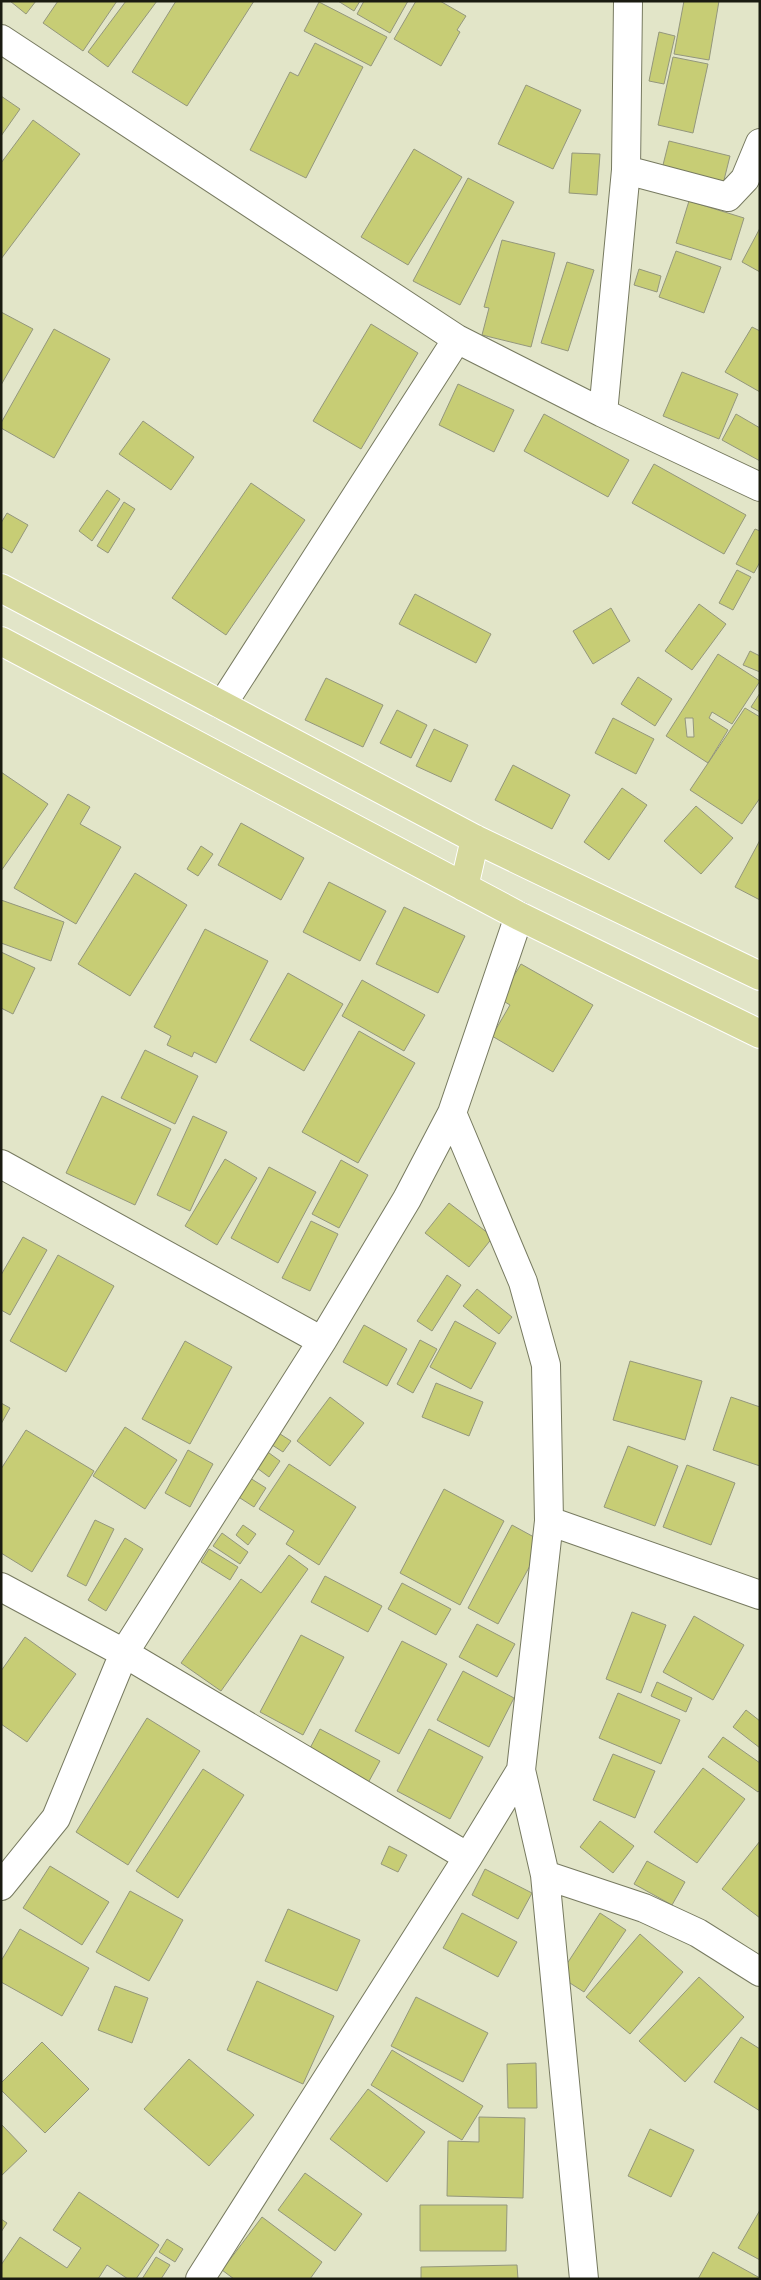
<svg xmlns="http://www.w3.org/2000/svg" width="761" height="2280" font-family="Cabin,sans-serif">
<rect width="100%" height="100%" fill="#e2e5c8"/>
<path fill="#c7cd75" stroke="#94977c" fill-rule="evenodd" d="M10,1h26l-10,13z
M58,1h59l-34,50 -40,-28z
M126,1h31l-49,66 -20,-15z
M176,1h78l-67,105 -55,-34z
M338,1h22l-6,10z
M364,1h44l-18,32 -33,-19z
M416,1h24l26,15 -9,14 3,2 -19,34 -47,-27z
M684,1h35l-10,59 -35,-6z
M319,2l68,35 -16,29 -67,-35z
M659,32l16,4 -11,48 -15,-3z
M315,43l48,24 -57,111 -56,-28 40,-78 8,4z
M673,57l35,7 -15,69 -35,-8z
M526,85l55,25 -28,59 -55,-25z
M1,96l19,13 -19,27z
M33,120l47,34 -79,105v-96z
M669,141l61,15 -8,32 -61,-15z
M414,149l48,28 -54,88 -47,-28z
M572,153l28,1 -3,41 -28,-2z
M468,178l46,24 -54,103 -47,-24z
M689,201l55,17 -13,42 -55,-17z
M760,228v44l-18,-10z
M502,240l53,13 -24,94 -49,-12 7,-27 -5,-1z
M676,251l45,16 -17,46 -45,-16z
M567,262l27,8 -26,81 -27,-8z
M639,269l22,7 -4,16 -23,-7z
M1,312l32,17 -32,56z
M371,324l47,29 -57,96 -48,-28z
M752,327l8,4v61l-35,-20z
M54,329l56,30 -56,99 -53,-30v-5z
M682,372l56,22 -19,45 -56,-23z
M458,384l56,26 -20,42 -55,-27z
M544,414l85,46 -21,37 -84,-46z
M736,414l24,14v33l-38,-21z
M143,421l51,36 -23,33 -52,-36z
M654,464l92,51 -22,39 -92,-51z
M251,483l54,37 -79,115 -54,-37z
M107,490l13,9 -28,42 -13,-10z
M124,502l11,7 -27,44 -11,-7z
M7,513l21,12 -16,28 -11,-6v-24z
M755,529l5,2v31l-6,11 -18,-9z
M737,570l14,7 -18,33 -14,-7z
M415,594l76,40 -15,29 -77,-39z
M699,604l27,20 -34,46 -27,-19z
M611,608l19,33 -37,23 -20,-33z
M750,651l10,5v16l-17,-7z
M718,654l42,27 -28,43 -20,-12 -3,6 19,12 -20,33 -42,-27zM685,718h8l1,19h-7z
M638,677l34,22 -17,27 -34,-22z
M326,678l57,27 -20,42 -58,-27z
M760,693v19l-9,-5z
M745,708l15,9v81l-18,26 -52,-34z
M397,710l30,15 -16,33 -31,-15z
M613,718l41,21 -18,35 -41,-21z
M434,729l34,16 -17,37 -35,-16z
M513,765l57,30 -18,34 -57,-29z
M1,772l47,32 -47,67z
M622,788l25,17 -38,55 -25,-18z
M68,794l22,13 -10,17 41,23 -45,77 -62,-36z
M696,806l37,32 -32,36 -37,-33z
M241,823l63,35 -23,42 -63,-35z
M760,840v60l-25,-13z
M201,846l12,8 -15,22 -11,-7z
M135,873l52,32 -57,91 -52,-32z
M329,882l57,29 -26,50 -57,-29z
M1,900l63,22 -13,39 -50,-18z
M404,907l61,29 -27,57 -62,-29z
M205,929l63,32 -52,102 -22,-11 -2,5 -25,-12 4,-9 -17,-9z
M1,952l34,16 -22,46 -12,-6z
M521,964l72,41 -40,67 -61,-36 18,-31 -10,-6z
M288,973l55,31 -39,67 -54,-31z
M362,980l63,35 -21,36 -62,-35z
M359,1031l56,32 -57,100 -56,-31z
M145,1050l53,26 -23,48 -54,-26z
M102,1096l69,33 -36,76 -69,-32z
M193,1116l34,16 -37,79 -33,-16z
M225,1159l32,19 -40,67 -32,-19z
M341,1160l27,15 -29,53 -27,-14z
M269,1167l47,25 -38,71 -47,-25z
M449,1203l44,34 -24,30 -44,-34z
M311,1221l27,13 -28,57 -28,-13z
M23,1237l24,13 -37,65 -9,-5v-35z
M58,1255l56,31 -48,86 -56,-31z
M447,1275l14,10 -29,46 -15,-10z
M477,1289l35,28 -13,17 -36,-28z
M455,1321l41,22 -25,46 -41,-22z
M364,1325l43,24 -20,37 -44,-24z
M420,1340l17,9 -24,44 -16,-9z
M185,1341l47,26 -42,77 -48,-25z
M630,1361l72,20 -17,59 -72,-20z
M436,1383l47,19 -14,34 -47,-19z
M330,1397l34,26 -34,43 -33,-25z
M731,1397l29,10v59l-47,-16z
M1,1403l9,5 -9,16z
M125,1427l52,33 -32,49 -52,-33z
M26,1430l68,41 -62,101 -31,-19v-84z
M277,1432l14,9 -8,11 -14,-9z
M628,1446l50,20 -23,60 -51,-19z
M188,1450l25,14 -23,43 -25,-14z
M265,1450l15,11 -11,16 -16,-12z
M289,1464l67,43 -37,58 -33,-21 8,-13 -35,-22z
M687,1465l48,18 -24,62 -48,-18z
M250,1478l16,10 -12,19 -17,-11z
M444,1489l60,32 -44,84 -60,-32z
M95,1520l19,9 -28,57 -19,-10z
M243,1525l13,9 -8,11 -12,-10z
M512,1525l31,17 -45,82 -30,-16z
M222,1533l26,19 -8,12 -27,-18z
M125,1538l18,11 -37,62 -18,-11z
M209,1549l29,18 -8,13 -29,-18z
M289,1555l19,14 -87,122 -40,-28 60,-84 20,14z
M325,1576l57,30 -14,26 -57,-30z
M402,1583l49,26 -15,26 -48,-26z
M632,1612l34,13 -25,68 -35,-14z
M694,1616l50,29 -31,55 -50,-28z
M477,1624l38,20 -18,33 -38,-20z
M301,1635l43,22 -41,78 -43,-23z
M25,1637l51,37 -49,68 -26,-18v-53z
M402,1641l45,23 -48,90 -44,-23z
M463,1671l51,27 -25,49 -52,-27z
M657,1682l35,16 -6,14 -35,-16z
M618,1693l62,27 -19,44 -62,-26z
M746,1710l14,11v27l-27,-21z
M147,1718l53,33 -72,114 -52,-33z
M320,1729l60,32 -12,22 -60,-31z
M429,1729l54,28 -33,62 -53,-28z
M723,1737l37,26v27l-2,2 -50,-35z
M613,1754l42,17 -20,47 -42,-18z
M703,1768l42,31 -48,64 -43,-31z
M203,1769l41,26 -66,103 -42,-27z
M600,1821l34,25 -21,27 -33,-26z
M760,1841v77l-38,-29z
M389,1846l18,9 -9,17 -17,-8z
M647,1861l38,21 -13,23 -38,-21z
M50,1866l59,36 -27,43 -59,-37z
M485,1869l47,24 -14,26 -46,-24z
M130,1891l53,29 -34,61 -53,-29z
M288,1909l72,31 -23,51 -72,-30z
M462,1913l55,29 -19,35 -55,-29z
M600,1913l26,17 -42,62 -25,-16z
M20,1929l69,39 -27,48 -61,-34v-21z
M640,1934l43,38 -53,62 -44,-37z
M699,1977l45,40 -59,65 -46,-41z
M257,1981l77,35 -31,68 -76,-34z
M115,1986l33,12 -16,45 -34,-13z
M416,1997l72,36 -25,49 -72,-36z
M741,2037l19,12v62l-46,-29z
M42,2042l47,47 -44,44 -44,-43v-7z
M392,2050l91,56 -21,34 -91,-55z
M189,2059l65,56 -45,51 -65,-57z
M536,2063l1,45h-29l-1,-44z
M368,2089l57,43 -38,50 -57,-43z
M479,2117l46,1 -2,80 -76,-2 1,-55 31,1z
M1,2124l26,27 -26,25z
M650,2129l44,21 -23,47 -43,-21z
M305,2173l57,41 -27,37 -57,-41z
M79,2192l80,53 -23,34h-8l-21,-14 -9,14h-94l-3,-2v-12l19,-28 47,31 14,-20 -28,-18z
M420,2205h87l-1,46h-86z
M760,2210v50l-22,-12z
M262,2217l60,45 -12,17h-76l-12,-9z
M1,2219l6,4 -6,9z
M167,2239l16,10 -8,13 -16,-10z
M713,2252l47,26v1h-62z
M156,2257l14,8 -9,14h-19z
M517,2265l1,14h-97v-12z"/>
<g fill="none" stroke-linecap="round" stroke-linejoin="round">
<g stroke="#777a60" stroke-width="30">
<path id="minor" d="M1,39l456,300 146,74 157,74
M626,170l102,27 17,-18 15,-36
M603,413l23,-243 2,-169
M222,705l235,-366
M452,1113l71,169 23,83 3,156 -28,249 24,105 39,404
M1,1164l321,177
M549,1521l211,74
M1,1587l123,66 344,204
M545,1875l99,33 54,25 62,39
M1,1886l55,-68 68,-165 198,-312 85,-142 45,-86 67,-197
M200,2279l268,-422 53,-87"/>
</g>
<g stroke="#fff" stroke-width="30">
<path id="major" d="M1,588l474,251 285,137
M1,641l518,275 241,118
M464,887l11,-48"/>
</g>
<use href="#minor" stroke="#fff" stroke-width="28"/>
<use href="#major" stroke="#d6d99d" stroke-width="28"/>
</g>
<rect width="761" height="2280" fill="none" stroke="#1a1b11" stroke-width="5"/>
</svg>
